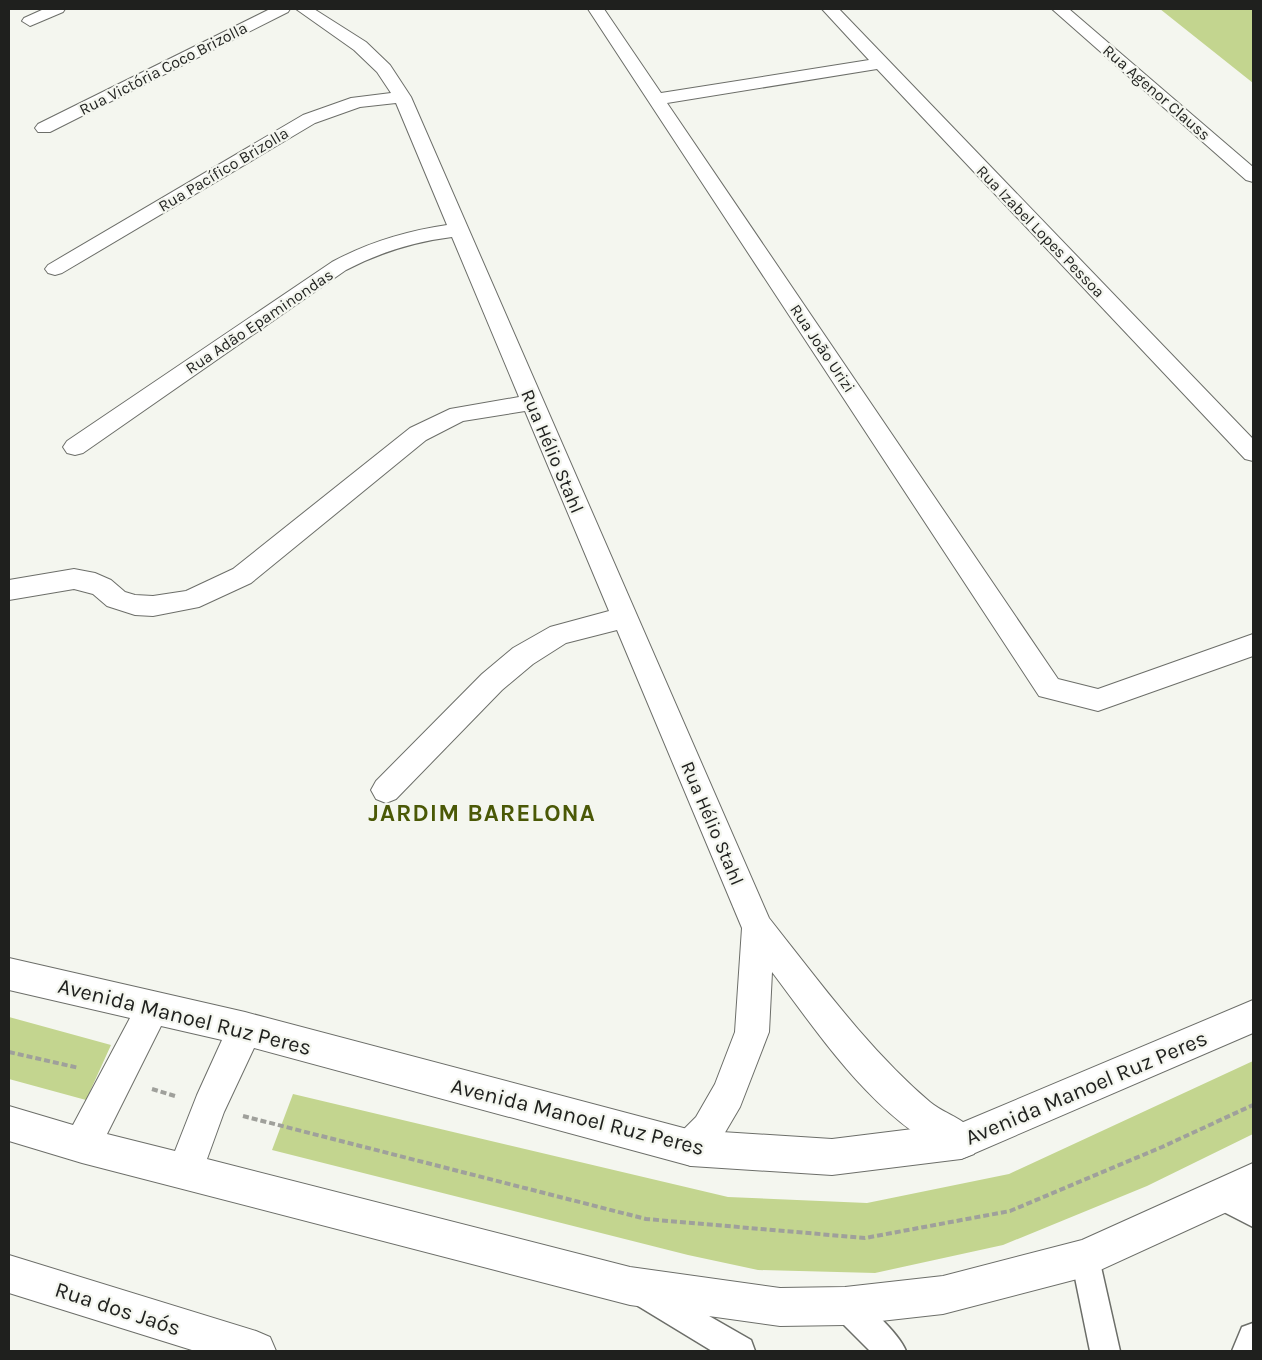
<svg xmlns="http://www.w3.org/2000/svg" width="1262" height="1360" font-family="Karla,sans-serif">
<rect width="100%" height="100%" fill="#f4f6ef"/>
<path fill="#c3d58f" d="M1160,9h93v74z
M9,1017l102,28 -25,55 -77,-21z
M1253,1061v73l-106,52 -144,59 -128,28 -117,-3 -70,-15 -416,-105 21,-56 435,103 139,6 142,-29z"/>
<g fill="none" stroke-linecap="round" stroke-linejoin="round">
<g stroke="#6c6e69" stroke-width="3">
<path id="service" d="M1224,1183l29,15v29l-39,-20 -4,-10 4,-10z
M1085,1244l10,4 4,10 21,93h-30l-19,-93 4,-10z
M648,1281l103,59 4,11h-43l-74,-45 -5,-10 5,-10z
M845,1291c18,8 54,42 61,60h-36l-35,-35 -5,-10 5,-10z
M1253,1323v28h-21l10,-24z"/>
</g>
<g stroke="#6c6e69" stroke-width="2">
<path id="minor" d="M44,9h21l-2,3 -33,14 -8,-5 2,-3z
M270,9h20l-2,3 -238,120h-12l-3,-4 3,-4z
M296,9h18l52,33 24,23 21,32 358,821c50,63 99,131 161,184 17,14 40,17 49,39l-5,13 -13,5c-82,-34 -137,-118 -189,-187l-3,60 -29,75 -20,34 -16,20 -13,5 -13,-5 -5,-13 5,-13 18,-18 19,-33 20,-52 7,-104 -125,-298 -51,13 -33,21 -31,26 -106,109 -10,4 -10,-4 -5,-9 5,-9 106,-107 31,-26 37,-21 59,-16 -84,-200 -62,10 -37,19 -175,143 -52,24 -46,9 -18,-1 -28,-9 -14,-12 -19,-5 -65,11v-20l65,-11 21,4 16,7 14,12 10,3 18,1 33,-5 47,-22 177,-141 40,-19 69,-12 -67,-160c-39,5 -71,15 -106,33l-263,183 -8,2 -8,-2 -4,-6 4,-6 265,-179c37,-20 74,-31 115,-37l-51,-122 -36,4 -45,16 -253,150 -7,2 -7,-2 -3,-4 3,-4 255,-150 48,-17 40,-5 -14,-21 -23,-22z
M588,9h16l57,84 208,-33 -47,-51h17l414,430v22l-8,-2 -368,-390 -210,34 391,576 40,10 155,-55v22l-155,55 -59,-15z
M1052,9h17l184,158v15l-7,-2z
M9,1255l247,76 14,6 6,14h-81l-186,-58z"/>
</g>
<g stroke="#6c6e69" stroke-width="2">
<path id="primary" d="M9,958l236,54 446,118 141,9 129,-16 292,-123v33l-292,126 -129,16 -141,-9 -437,-118 -30,64 -17,47 423,108 150,21 65,-1 98,-11 139,-36 171,-77v37l-168,77 -142,37 -98,11 -65,1 -150,-21 -548,-142 -73,-22v-35l64,19 57,-107 -121,-28zM161,1026l61,14 -25,55 -22,56 -68,-17z"/>
</g>
<path stroke="#9fa09b" stroke-width="4" stroke-dasharray="6 3" stroke-linecap="butt" d="M9,1052l70,16
M152,1089l23,7
M243,1116l403,103 219,19 145,-27 152,-64 91,-42"/>
<use href="#service" fill="#fff" fill-rule="evenodd"/>
<use href="#minor" fill="#fff" fill-rule="evenodd"/>
<use href="#primary" fill="#fff" fill-rule="evenodd"/>
</g>
<g text-anchor="middle" stroke-width="4.5" stroke-linejoin="round" paint-order="stroke">
<g font-size="16" fill="#1f201e" stroke="#f4f6ef">
<text transform="translate(163 68) rotate(-27)" y="6">Rua Victória Coco Brizolla</text>
<text transform="translate(1157 92) rotate(41)" y="6">Rua Agenor Clauss</text>
<text transform="translate(223 169) rotate(-31)" y="6">Rua Pacífico Brizolla</text>
<text transform="translate(1041 231) rotate(46)" y="6">Rua Izabel Lopes Pessoa</text>
<text transform="translate(259 321) rotate(-34)" y="6">Rua Adão Epaminondas</text>
<text transform="translate(823 348) rotate(56)" y="6">Rua João Urizi</text>
</g>
<g font-size="19" fill="#1f201e" stroke="#f4f6ef">
<text transform="translate(553 451) rotate(67)" y="7">Rua Hélio Stahl</text>
<text transform="translate(713 823) rotate(67)" y="7">Rua Hélio Stahl</text>
</g>
<g font-size="22" fill="#1f201e" stroke="#f4f6ef">
<text transform="translate(185 1016) rotate(14)" y="8">Avenida Manoel Ruz Peres</text>
<text transform="translate(1086 1087) rotate(-23)" y="8">Avenida Manoel Ruz Peres</text>
<text transform="translate(578 1116) rotate(14)" y="8">Avenida Manoel Ruz Peres</text>
<text transform="translate(118 1308) rotate(18)" y="8">Rua dos Jaós</text>
</g>
<g font-size="24" font-weight="bold" letter-spacing="1" fill="#4a5806" stroke="#f4f6ef">
<text x="482" y="821">JARDIM BARELONA</text>
</g>
</g>
<rect width="1262" height="1360" fill="none" stroke="#1f201e" stroke-width="20"/>
</svg>
